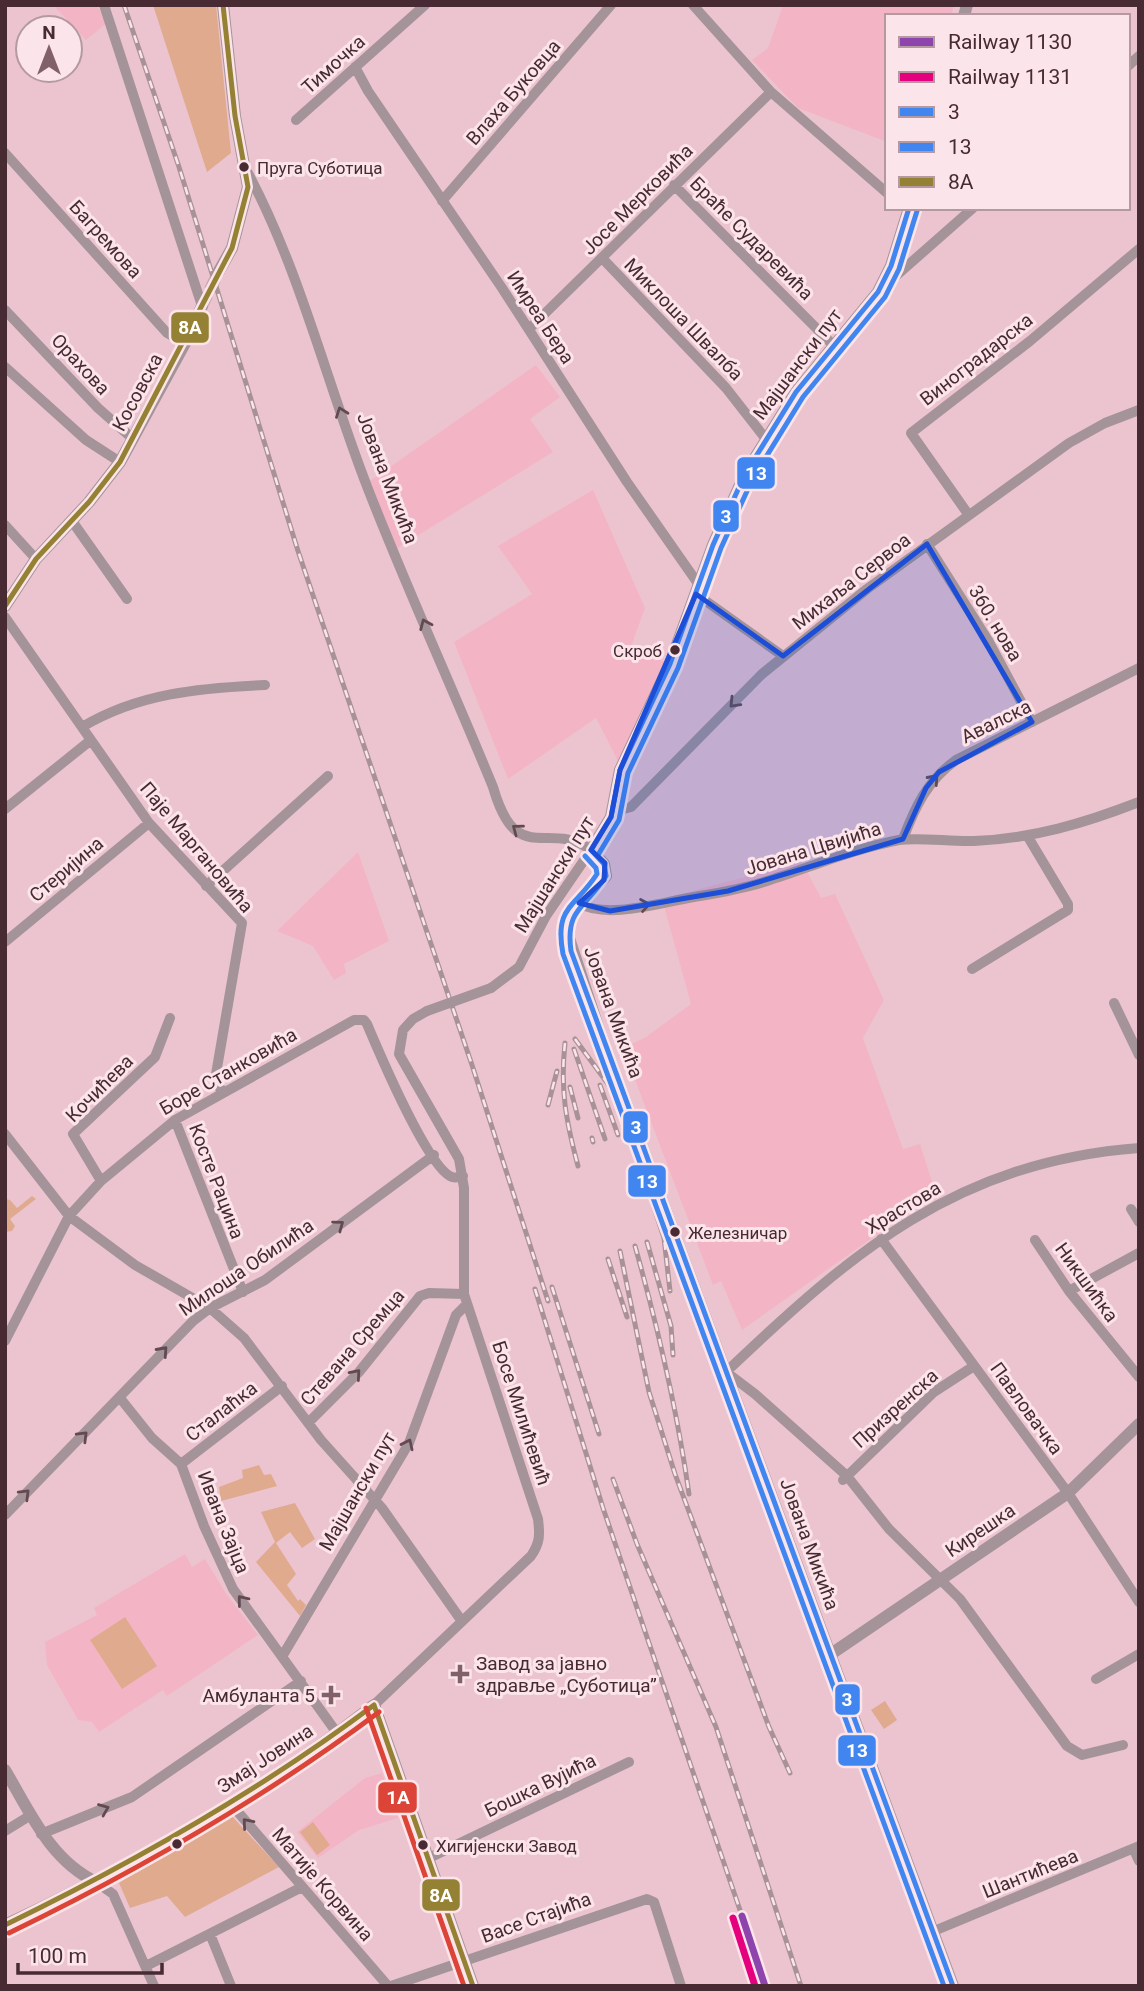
<svg xmlns="http://www.w3.org/2000/svg" width="1144" height="1991" font-family="Roboto,sans-serif">
<rect width="100%" height="100%" fill="#ecc4cf"/>
<path fill="#f3b5c5" d="M53,5h43l12,17 -22,18z
M783,5h171l-3,11h-64v126l-89,-34 -46,-48 16,-12z
M536,365l24,32 -30,22 23,33 -157,97 -29,-66z
M593,490l52,118 -16,44 38,10 -47,103 -24,-47 -88,61 -54,-137 78,-48 -34,-48z
M358,852l31,89 -45,23 2,9 -12,7 -21,-34 -36,-15z
M802,862l19,36 14,-4 49,106 -21,38 40,111 17,-5 17,53 -59,27 4,7 -140,99 -21,-49 -8,4 -90,-237 23,-11 45,-33 -29,-105z
M185,1554l7,13 13,-8 22,36 31,40 -91,61 -4,-6 -64,42 -7,-10 -14,-2 -31,-55 -2,-23 52,-27 -3,-7z
M382,1773l16,45 -39,12 -41,28 -21,-26 68,-54z"/>
<path fill="#e0aa8e" d="M153,5h63l15,148 -24,19z
M32,1196l4,3 -26,20 5,7 -3,5 -7,1v-33l5,1 7,8z
M259,1465l5,10 7,-1 6,12 -56,15 -2,-14 24,-9 -1,-8z
M295,1503l20,36 -13,9 -12,-16 -14,11 20,31 -9,11 11,16 2,-2 6,6 -6,11 -44,-54 19,-20 -14,-30z
M125,1617l32,49 -35,23 -32,-49z
M885,1701l12,19 -13,9 -13,-19z
M229,1813l50,54 -94,50 -18,-21 -37,12 -11,-25z
M313,1822l17,23 -13,10 -17,-23z"/>
<g fill="none" stroke-linecap="round" stroke-linejoin="round">
<path stroke="#cba5b0" stroke-width="12" stroke-dasharray="12 6" stroke-linecap="butt" d="M202,306l17,-35"/>
<path stroke="#a49499" stroke-width="10" d="M104,5l98,301
M693,5l78,87 116,101
M1128,66l11,-10
M355,67l13,24 134,197 125,194 72,103
M296,120l129,-115
M5,153l162,180 18,10
M248,173c53,100 79,211 120,316 39,100 84,198 125,298 24,83 55,31 98,63l-45,66 -27,51 -28,21
M674,185l160,161
M442,201l169,-196
M603,259l123,129 39,50
M881,289l92,-81
M5,310l93,98 35,31
M529,329l242,-237
M5,367l81,73 34,22
M968,514l-57,-81 119,-92 109,-92
M72,521l55,78
M5,525l31,34
M927,544l62,98 43,80
M696,594l87,62
M5,617l144,206 93,100 -26,151 5,18
M82,727c57,-34 118,-39 183,-42
M5,809l86,-69
M612,812l19,-5 131,-133 105,-85 202,-146 36,-20 34,-13
M903,839c12,-32 24,-58 53,-79l183,-92
M206,886l122,-110
M579,903c28,17 83,-1 115,-6 24,-4 49,-8 73,-16 44,-14 86,-32 132,-41 20,-3 53,2 75,1 58,-2 111,-18 165,-39
M5,942l144,-119
M972,969l96,-59v-6l-40,-67
M1114,1003l25,52
M175,1120l68,172
M5,1134l64,82 66,49 75,43 34,30 77,102 61,68 79,112
M101,1181l-28,-47 82,-77 15,-39
M1131,1209l8,13
M881,1239l187,254 71,109
M1035,1240l34,51 70,86
M1069,1291l70,-38
M5,1341l64,-125 32,-35 74,-61 179,-100h10l3,4c11,26 61,145 85,153 4,1 8,0 11,-1
M120,1398l32,40 29,26 23,62 29,63 104,144
M308,1423l51,-51 61,-76 9,-3 35,1
M181,1464l101,-78
M843,1480l91,-88 40,-26
M5,1515l188,-194 17,-13 55,-28 169,-125
M283,1655l126,-212 47,-128 11,-11
M1096,1679l43,-25
M374,1705l157,-149c9,-13 9,-21 7,-37l-74,-225v-106l-5,-29 -60,-105 4,-24 10,-11 14,-8
M1123,1745l-41,10 -15,-9 -107,-147 -71,-70 -42,-53 -92,-82 -29,-22c126,-120 230,-210 413,-224
M231,1804l157,182
M5,1831l26,-16
M41,1834l91,-37 169,-116
M1134,1850l5,11
M429,1858l200,-96
M96,1882l17,12 41,92
M934,1931l205,-85
M210,1934l21,52
M146,1966l156,-79
M391,1986l256,-87 7,3 27,84"/>
<path stroke="#a49499" stroke-width="12" d="M964,16l3,-11
M909,208l-18,58 -13,26 -82,100 -51,82 -32,71 -43,119 -50,106 -9,47 -20,33 13,14 2,12 -36,37 -3,19 33,101 353,953
M219,271l13,-23 16,-61 -13,-71 -12,-111
M5,606l31,-47 53,-57 31,-40 65,-119 17,-37
M831,1654l237,-161 71,-69
M5,1770c25,42 45,90 91,112
M5,1925c130,-61 256,-132 369,-220l99,281"/>
<g stroke="#a89298" stroke-width="5">
<path id="rail" d="M124,5l55,162 119,384 174,514 76,236
M575,1039l33,45 14,27 42,127 6,53
M565,1043c-5,47 1,78 13,123
M574,1049l31,90
M600,1085l18,50
M570,1087l8,31
M548,1105l9,-34
M592,1138l1,4
M647,1242l24,84 2,29
M635,1246c23,82 42,163 54,248
M620,1251l29,141 26,82 94,253 21,46
M608,1259l19,58
M552,1287l47,147
M535,1289l68,219 139,408
M613,1479l24,65 79,183 85,259"/>
</g>
<use href="#rail" stroke="#fce5ea" stroke-width="2.5" stroke-dasharray="8" stroke-linecap="butt"/>
<path stroke="#a49499" stroke-width="10" d="M427,1011l64,-23"/>
<g stroke="#fce5ea" stroke-width="10">
<path id="bus-1" d="M591,850l13,14 2,12c-20,32 -41,32 -35,75l382,1035
M591,850l20,-33 9,-47 50,-106 43,-119 32,-71 51,-82 82,-100 13,-26 18,-58"/>
</g>
<g stroke="#fce5ea" stroke-width="10">
<path id="bus-2" d="M598,855l21,-35 9,-47 50,-105 43,-120 32,-70 50,-81 82,-100 14,-28 18,-58
M585,856l11,12 1,6c-22,34 -43,32 -34,80l381,1032"/>
</g>
<g stroke="#fce5ea" stroke-width="10">
<path id="bus-3" d="M5,606l31,-47 53,-57 31,-40 112,-214 16,-61 -13,-71 -12,-111
M374,1705l99,281
M5,1925c130,-63 253,-133 369,-220"/>
</g>
<g stroke="#fce5ea" stroke-width="10">
<path id="bus-4" d="M366,1708l98,278
M9,1933c130,-63 254,-134 370,-221"/>
</g>
<use href="#bus-1" stroke="#4186f0" stroke-width="5"/>
<use href="#bus-2" stroke="#4186f0" stroke-width="5"/>
<use href="#bus-3" stroke="#958134" stroke-width="5"/>
<use href="#bus-4" stroke="#db4436" stroke-width="5"/>
<g stroke="#fce5ea" stroke-width="12">
<path id="rail-1" d="M742,1916l23,70"/>
</g>
<g stroke="#fce5ea" stroke-width="12">
<path id="rail-2" d="M733,1918l22,68"/>
</g>
<use href="#rail-1" stroke="#8e44ad" stroke-width="7"/>
<use href="#rail-2" stroke="#e5007d" stroke-width="7"/>
</g>
<defs><path id="oneway-chevron" d="M-2-3.5L2.5 0L-2 3.5" fill="none" stroke-width="1.6" stroke-linecap="round" stroke-linejoin="round" transform="scale(1.75)"/></defs>
<g stroke="#634a51">
<use href="#oneway-chevron" transform="translate(341 412) rotate(-110)"/>
<use href="#oneway-chevron" transform="translate(425 624) rotate(-113)"/>
<use href="#oneway-chevron" transform="translate(734 703) rotate(134)"/>
<use href="#oneway-chevron" transform="translate(934 779) rotate(-48)"/>
<use href="#oneway-chevron" transform="translate(517 829) rotate(-143)"/>
<use href="#oneway-chevron" transform="translate(645 905) rotate(-9)"/>
<use href="#oneway-chevron" transform="translate(339 1225) rotate(-36)"/>
<use href="#oneway-chevron" transform="translate(163 1351) rotate(-48)"/>
<use href="#oneway-chevron" transform="translate(356 1374) rotate(-49)"/>
<use href="#oneway-chevron" transform="translate(83 1436) rotate(-45)"/>
<use href="#oneway-chevron" transform="translate(408 1444) rotate(-65)"/>
<use href="#oneway-chevron" transform="translate(25 1494) rotate(-45)"/>
<use href="#oneway-chevron" transform="translate(242 1600) rotate(-129)"/>
<use href="#oneway-chevron" transform="translate(104 1809) rotate(-22)"/>
<use href="#oneway-chevron" transform="translate(247 1823) rotate(-131)"/>
</g>
<path fill="#1d4ed8" fill-opacity="0.2" stroke="#1d4ed8" stroke-width="5" stroke-linejoin="round" d="M927,544l105,178 -93,50 -13,16 -23,51 -175,52 -118,20 -31,-8 25,-23 1,-17 -14,-13 20,-33 9,-47 76,-176 87,62z"/>
<g fill="#472a32" stroke="#fce5ea" stroke-width="2.5">
<circle cx="244" cy="167" r="6"/>
<circle cx="675" cy="650" r="6"/>
<circle cx="675" cy="1232" r="6"/>
<circle cx="177" cy="1844" r="6"/>
<circle cx="423" cy="1845" r="6"/>
</g>
<g fill="#816069" stroke="#fce5ea" stroke-width="2.5">
<path d="M456.5 1663.5h7v7h7v7h-7v7h-7v-7h-7v-7h7z"/>
<path d="M327.5 1684.5h7v7h7v7h-7v7h-7v-7h-7v-7h7z"/>
</g>
<g text-anchor="middle" stroke-width="6" stroke-linejoin="round" paint-order="stroke">
<g font-size="17" fill="#472a32" stroke="#fce5ea" text-anchor="start">
<text x="257" y="174">Пруга Суботица</text>
<text x="662" y="657" text-anchor="end">Скроб</text>
<text x="688" y="1239">Железничар</text>
<text x="436" y="1852">Хигијенски Завод</text>
</g>
<g font-size="19" fill="#472a32" stroke="#fce5ea">
<text transform="translate(333 64) rotate(-42)" y="7">Тимочка</text>
<text transform="translate(513 92) rotate(-49)" y="7">Влаха Буковца</text>
<text transform="translate(637 199) rotate(-45)" y="7">Јосе Мерковића</text>
<text transform="translate(752 238) rotate(45)" y="7">Браће Сударевића</text>
<text transform="translate(106 239) rotate(48)" y="7">Багремова</text>
<text transform="translate(541 317) rotate(57)" y="7">Имреа Бера</text>
<text transform="translate(684 319) rotate(46)" y="7">Миклоша Швалба</text>
<text transform="translate(976 359) rotate(-38)" y="7">Виноградарска</text>
<text transform="translate(81 364) rotate(47)" y="7">Орахова</text>
<text transform="translate(797 364) rotate(-53)" y="7">Мајшански пут</text>
<text transform="translate(137 392) rotate(-62)" y="7">Косовска</text>
<text transform="translate(388 478) rotate(69)" y="7">Јована Микића</text>
<text transform="translate(851 581) rotate(-38)" y="7">Михаља Сервоа</text>
<text transform="translate(996 623) rotate(59)" y="7">360. нова</text>
<text transform="translate(996 721) rotate(-26)" y="7">Авалска</text>
<text transform="translate(197 847) rotate(50)" y="7">Паје Маргановића</text>
<text transform="translate(813 848) rotate(-17)" y="7">Јована Цвијића</text>
<text transform="translate(66 869) rotate(-40)" y="7">Стеријина</text>
<text transform="translate(554 874) rotate(-58)" y="7">Мајшански пут</text>
<text transform="translate(614 1012) rotate(70)" y="7">Јована Микића</text>
<text transform="translate(228 1071) rotate(-30)" y="7">Боре Станковића</text>
<text transform="translate(99 1088) rotate(-45)" y="7">Кочићева</text>
<text transform="translate(217 1181) rotate(69)" y="7">Косте Рацина</text>
<text transform="translate(903 1207) rotate(-31)" y="7">Храстова</text>
<text transform="translate(246 1267) rotate(-34)" y="7">Милоша Обилића</text>
<text transform="translate(1087 1282) rotate(54)" y="7">Никшићка</text>
<text transform="translate(352 1347) rotate(-49)" y="7">Стевана Сремца</text>
<text transform="translate(895 1408) rotate(-42)" y="7">Призренска</text>
<text transform="translate(1027 1408) rotate(54)" y="7">Павловачка</text>
<text transform="translate(221 1411) rotate(-38)" y="7">Сталаћка</text>
<text transform="translate(522 1413) rotate(72)" y="7">Босе Милићевић</text>
<text transform="translate(357 1491) rotate(-60)" y="7">Мајшански пут</text>
<text transform="translate(224 1522) rotate(68)" y="7">Ивана Зајца</text>
<text transform="translate(980 1530) rotate(-34)" y="7">Кирешка</text>
<text transform="translate(810 1544) rotate(70)" y="7">Јована Микића</text>
<text transform="translate(265 1758) rotate(-33)" y="7">Змај Јовина</text>
<text transform="translate(540 1785) rotate(-26)" y="7">Бошка Вујића</text>
<text transform="translate(1030 1873) rotate(-22)" y="7">Шантићева</text>
<text transform="translate(323 1884) rotate(49)" y="7">Матије Корвина</text>
<text transform="translate(536 1917) rotate(-20)" y="7">Васе Стајића</text>
</g>
<g font-size="19" fill="#472a32" stroke="#fce5ea" text-anchor="start">
<text x="476" y="1670">Завод за јавно<tspan x="476" dy="22">здравље „Суботица”</tspan></text>
<text x="315" y="1702" text-anchor="end">Амбуланта 5</text>
</g>
</g>
<g stroke="#fce5ea" stroke-width="2.5">
<rect x="170" y="311" width="40" height="33" rx="7" fill="#958134"/>
<rect x="736" y="456" width="40" height="34" rx="7" fill="#4186f0"/>
<rect x="712" y="499" width="28" height="34" rx="7" fill="#4186f0"/>
<rect x="622" y="1110" width="27" height="34" rx="7" fill="#4186f0"/>
<rect x="627" y="1164" width="40" height="34" rx="7" fill="#4186f0"/>
<rect x="834" y="1683" width="27" height="33" rx="7" fill="#4186f0"/>
<rect x="837" y="1734" width="40" height="33" rx="7" fill="#4186f0"/>
<rect x="377" y="1781" width="41" height="33" rx="7" fill="#db4436"/>
<rect x="421" y="1878" width="40" height="34" rx="7" fill="#958134"/>
</g>
<g font-size="19" text-anchor="middle" font-weight="bold" fill="#fff">
<text x="190" y="334">8A</text>
<text x="756" y="480">13</text>
<text x="726" y="523">3</text>
<text x="636" y="1134">3</text>
<text x="647" y="1188">13</text>
<text x="847" y="1706">3</text>
<text x="857" y="1757">13</text>
<text x="398" y="1804">1A</text>
<text x="441" y="1902">8A</text>
</g>
<rect width="1144" height="1991" fill="none" stroke="#472a32" stroke-width="14"/>
<rect x="885" y="14" width="245" height="196" fill="#fce5ea" stroke="#b49aa0" stroke-width="2"/>
<rect x="899" y="37" width="35" height="10" fill="#8e44ad" stroke="#b49aa0" stroke-width="2"/>
<text x="948" y="49" font-size="21" fill="#472a32">Railway 1130</text>
<rect x="899" y="72" width="35" height="10" fill="#e5007d" stroke="#b49aa0" stroke-width="2"/>
<text x="948" y="84" font-size="21" fill="#472a32">Railway 1131</text>
<rect x="899" y="107" width="35" height="10" fill="#4186f0" stroke="#b49aa0" stroke-width="2"/>
<text x="948" y="119" font-size="21" fill="#472a32">3</text>
<rect x="899" y="142" width="35" height="10" fill="#4186f0" stroke="#b49aa0" stroke-width="2"/>
<text x="948" y="154" font-size="21" fill="#472a32">13</text>
<rect x="899" y="177" width="35" height="10" fill="#958134" stroke="#b49aa0" stroke-width="2"/>
<text x="948" y="189" font-size="21" fill="#472a32">8A</text>
<g transform="translate(49 49)"><circle r="33" fill="#fce5ea" stroke="#b49aa0" stroke-width="2"/>
<path d="M0-5L12 26L0 18L-12 26Z" fill="#816069"/>
<text y="-10" font-size="19" font-weight="bold" text-anchor="middle" fill="#472a32">N</text>
</g>
<path d="M18 1963v10h144v-10" fill="none" stroke="#472a32" stroke-width="3.5"/>
<text x="28" y="1963" font-size="21" fill="#472a32" stroke="#fce5ea" stroke-width="5" paint-order="stroke">100 m</text>
</svg>
